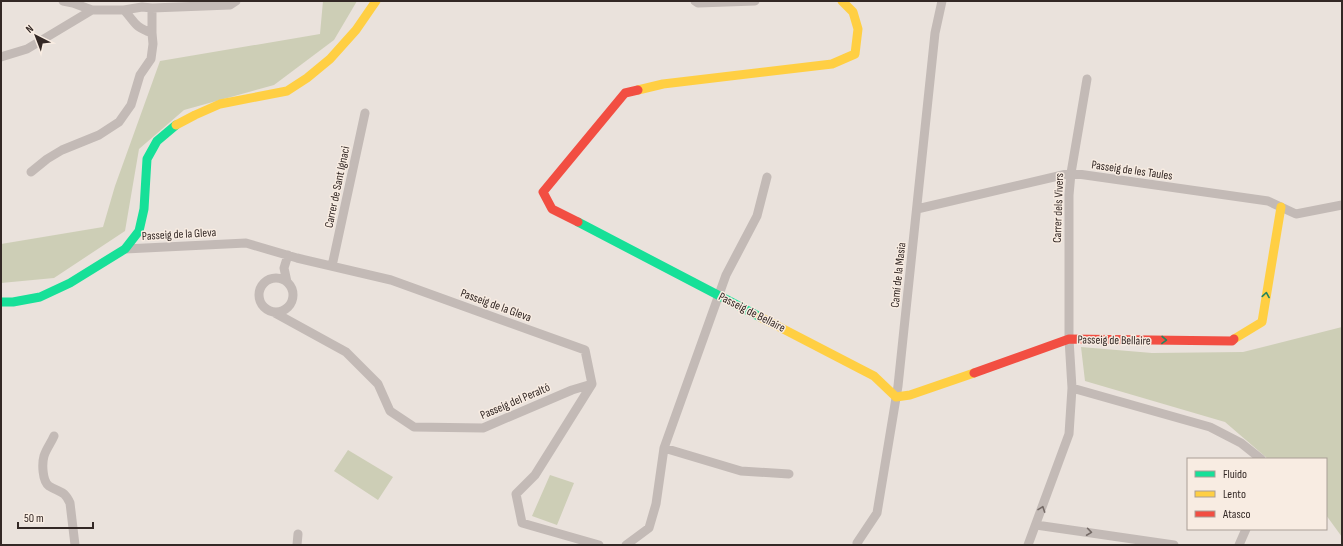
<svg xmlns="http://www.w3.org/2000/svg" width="1343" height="546" font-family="'Sofia Sans Condensed',sans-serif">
<rect width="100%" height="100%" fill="#eae2dc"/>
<path fill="#cdceb6" d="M323,1h34l-23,39 -60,45 -90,25 -45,39 -14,82 -71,47 -53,5v-39l102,-17 12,-41 45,-125 160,-27z
M1342,327v210l-16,-22v-56h-58l-43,-37 -140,-41 -4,-34 71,6 91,-1z
M348,450l45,27 -15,23 -44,-29z
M550,475l24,8 -17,42 -25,-9z"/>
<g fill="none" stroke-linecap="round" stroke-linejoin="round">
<path stroke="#c3bab6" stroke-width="9" d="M63,1l10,2 19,7h32
M695,1l3,2 57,-2
M142,7l10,1v25c-19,-7 -16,-10 -28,-23z
M152,8l78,-3 6,-4
M1,57l26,-8 65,-39
M31,172l16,-13 15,-9 37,-15 20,-13 12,-17 9,-30 11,-16 2,-15 -1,-11
M917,209l154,-36 197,28 28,13 46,-9
M125,249l121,-6 51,15 94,22 194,70 7,34 -57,91 -19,19 6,29 77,22
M332,266l33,-153
M259 295a17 17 0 1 1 34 0a17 17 0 1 1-34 0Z
M287,282l-3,-14 4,-13
M275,313l71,39 32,32 12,27 24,16 69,1 89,-38 20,-6
M1072,388l138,39 31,16 20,16
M54,436c-3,7 -8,13 -10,20 -2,7 -2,25 5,30 11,7 15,4 21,17l5,42
M664,448l77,23 48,3
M1036,525l138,20
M297,545l1,-11
M626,545l23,-17 7,-24 8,-56 62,-173 31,-59 10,-39
M858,545l-1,-2 20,-30 21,-127 37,-353 7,-32
M1028,545l41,-111 3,-46 -3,-49v-144l2,-22 16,-94
M1239,545l7,-16"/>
<path stroke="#16e098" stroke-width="9" d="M578,222l182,95
M1,302h12l27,-5 30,-14 55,-34 14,-18 5,-22 3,-50 10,-18 19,-16"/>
<path stroke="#ffcf43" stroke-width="9" d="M638,90l25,-6 169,-20 23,-10 3,-25 -5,-17 -11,-11
M176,125l19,-10 25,-11 67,-13 20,-13 23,-19 26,-29 20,-29
M760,317l114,59 22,21 14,-2 64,-22
M1234,339l28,-17 19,-115"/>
<path stroke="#f24e42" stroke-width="9" d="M578,222l-26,-13 -9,-17 82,-99 13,-3
M974,373l95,-34 163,2 2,-2"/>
</g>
<defs><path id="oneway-chevron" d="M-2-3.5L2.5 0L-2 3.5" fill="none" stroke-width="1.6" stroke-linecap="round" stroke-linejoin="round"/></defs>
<g stroke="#24845e">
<use href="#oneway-chevron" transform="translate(1266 295) rotate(-81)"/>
<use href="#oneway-chevron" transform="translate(1164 340) rotate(1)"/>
</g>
<g stroke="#746a66">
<use href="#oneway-chevron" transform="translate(1042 509) rotate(-70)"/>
<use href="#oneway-chevron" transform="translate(1089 532) rotate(8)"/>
</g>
<g text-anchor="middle" stroke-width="3" stroke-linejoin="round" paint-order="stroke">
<g font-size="12" fill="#332825" stroke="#f8ece2">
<text transform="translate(1132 170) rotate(8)" y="4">Passeig de les Taules</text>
<text transform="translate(337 187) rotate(-78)" y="4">Carrer de Sant Ignaci</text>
<text transform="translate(1058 208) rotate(-88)" y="4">Carrer dels Vivers</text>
<text transform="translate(179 234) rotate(-3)" y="4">Passeig de la Gleva</text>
<text transform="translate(898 275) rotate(-84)" y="4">Camí de la Masia</text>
<text transform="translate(496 305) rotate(20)" y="4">Passeig de la Gleva</text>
<text transform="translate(752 312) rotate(27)" y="4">Passeig de Bellaire</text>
<text transform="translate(1114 340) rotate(1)" y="4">Passeig de Bellaire</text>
<text transform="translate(515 401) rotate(-23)" y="4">Passeig del Peraltó</text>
</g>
</g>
<rect width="1343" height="546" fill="none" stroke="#332825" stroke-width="4"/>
<rect x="1187" y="458" width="140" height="72" fill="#f8ece2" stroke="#a99e96"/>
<rect x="1195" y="471" width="20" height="6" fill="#16e098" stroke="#a99e96"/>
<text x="1223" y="478" font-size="12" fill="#332825">Fluido</text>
<rect x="1195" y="491" width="20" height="6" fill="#ffcf43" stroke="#a99e96"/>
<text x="1223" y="498" font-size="12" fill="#332825">Lento</text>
<rect x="1195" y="511" width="20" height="6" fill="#f24e42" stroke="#a99e96"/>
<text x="1223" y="518" font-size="12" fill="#332825">Atasco</text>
<g transform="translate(36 36) rotate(318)" stroke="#f8ece2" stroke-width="3" paint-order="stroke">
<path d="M0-3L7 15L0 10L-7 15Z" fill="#332825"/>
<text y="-6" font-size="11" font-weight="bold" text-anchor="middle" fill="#332825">N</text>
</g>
<path d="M18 522v6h75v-6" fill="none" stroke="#332825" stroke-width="2"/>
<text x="24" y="522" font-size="12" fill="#332825" stroke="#f8ece2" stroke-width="3" paint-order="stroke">50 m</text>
</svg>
